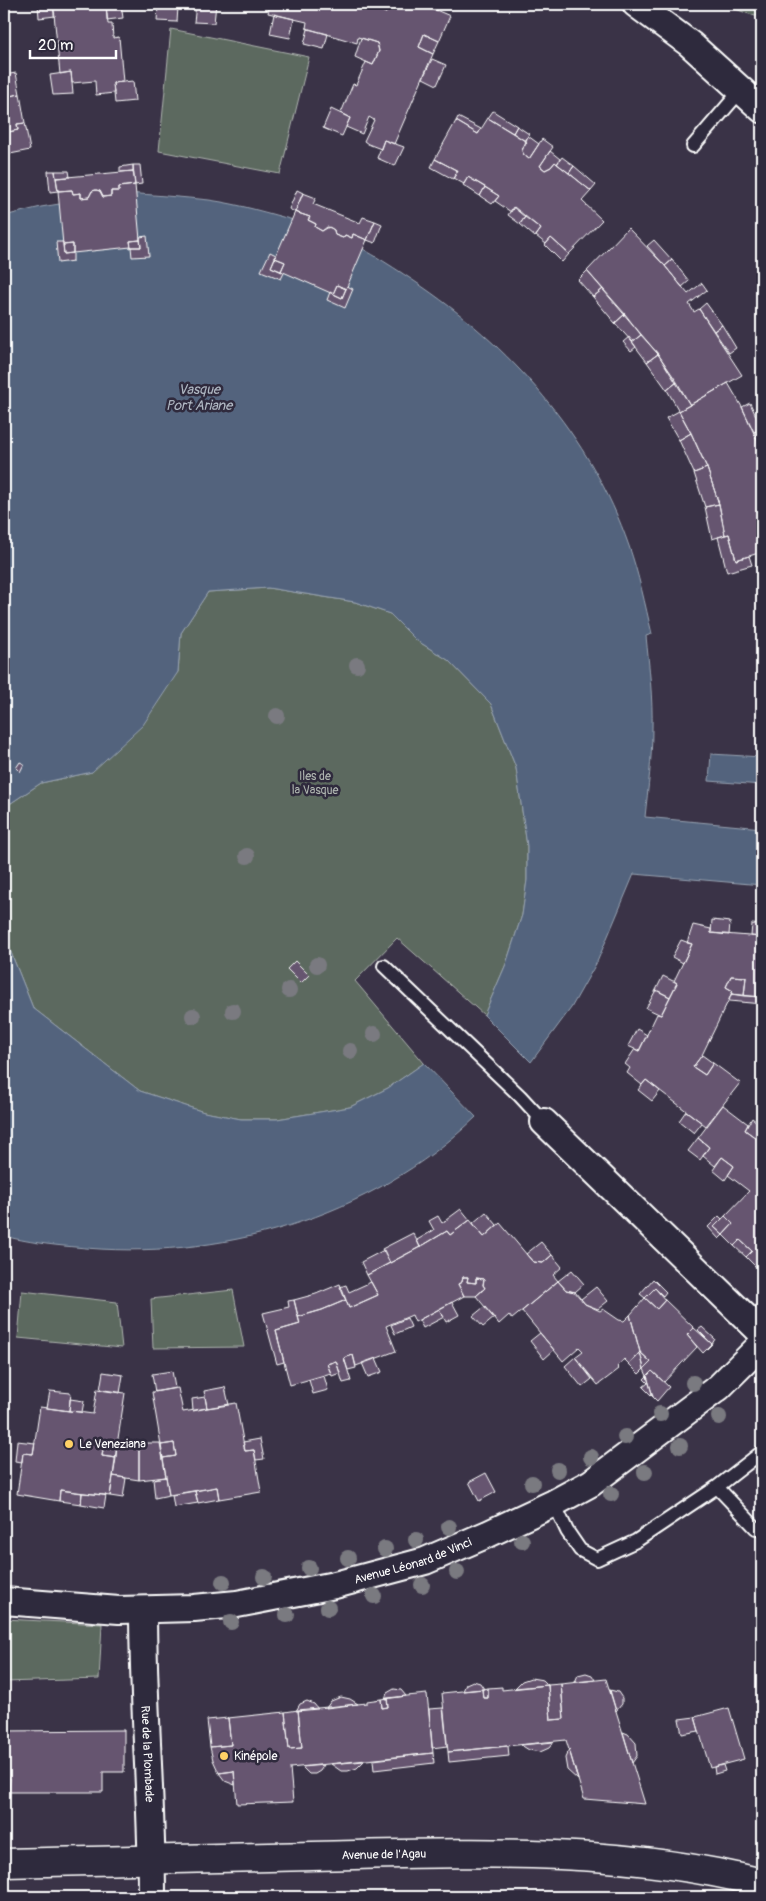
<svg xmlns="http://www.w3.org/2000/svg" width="766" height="1901" font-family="Pangolin,sans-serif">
<rect width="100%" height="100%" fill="#3a3347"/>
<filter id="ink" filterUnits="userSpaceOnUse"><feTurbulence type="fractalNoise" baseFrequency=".02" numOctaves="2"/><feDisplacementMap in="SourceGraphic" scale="10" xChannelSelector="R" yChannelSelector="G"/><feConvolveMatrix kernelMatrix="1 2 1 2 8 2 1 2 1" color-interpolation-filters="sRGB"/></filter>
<g filter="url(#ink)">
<path fill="#5c695f" stroke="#aeb4af" d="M721,4h41v11l-7,1z
M171,29l138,28 -29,117 -121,-23z
M268,588l87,14 35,12 26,26 32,20 43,44 25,64 11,78v34l-5,35 -16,49 -22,51 -87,-77 -42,43 69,82 -36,25 -38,19 -73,12h-36l-37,-7 -64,-21 -107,-83 -29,-73v-125l4,-5 33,-22 51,-11 86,-100 3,-39 27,-41z
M233,1290l11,57 -91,1 -2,-49z
M22,1291l95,11 5,46 -104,-10z
M4,1619l98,5 -3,55 -95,3z"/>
<path fill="#52647d" stroke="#97a2b1" d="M126,193c28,2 55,4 83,7 29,4 59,13 88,21 10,4 22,6 32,11 30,13 58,31 85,49 96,64 177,155 215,265 10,29 16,58 23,88l-6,2c3,31 7,62 6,93 0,30 -4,59 -7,88l117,11v57l-128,-11 -37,88 -26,46 -40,54 -47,-47 22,-51 16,-49 5,-35v-34l-11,-78 -25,-64 -43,-44 -32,-20 -26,-26 -35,-12 -87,-14 -60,4 -27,41 -3,39 -35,53 -51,47 -51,11 -33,22 -4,5v-594l37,-9z
M711,754l51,3v28l-53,-4z
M4,935l29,73 107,83 64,21 37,7h36l73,-12 38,-19 36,-25 52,54c-105,101 -258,145 -401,130 -24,-2 -48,-5 -71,-11z"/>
<path fill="#665570" stroke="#fff" d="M38,4h15l2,12 -16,2z
M53,4h53l2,20h4l1,14 6,-1 4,45 -10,1 1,10 -18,2 -1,-14 -23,2 -1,-11 -11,2z
M106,4h15l2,14 -16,2z
M129,4h67v3z
M196,4h20l-2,19 -20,-1z
M270,4h109l-2,5 9,4 4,-9h9l10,4 2,-4h11l28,12 -11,25 -15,-7 -5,13 14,7 -39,90 -10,-4 -3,9 -13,-5 -4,-3 10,-21 -5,-3 -7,17 -16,-7 4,-9 -9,-5 12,-29 3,1 10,-23 7,3 6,-14 -2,-8 -19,-6 -1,6 -51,-15 1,-6 -39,-9z
M379,4h11l-4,9 -9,-4z
M422,4h17l-2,6z
M158,5l20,2 -1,15 -20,-1z
M274,14l20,5 -4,19 -20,-4z
M308,29l20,5 -4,15 -20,-5z
M424,34l15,7 -6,13 -14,-7z
M361,38l16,5 2,8 -6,14 -18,-8z
M432,59l14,6 -9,20 -14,-7z
M71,72l2,22 -20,1 -3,-20z
M16,73l4,21 -16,3v-22z
M133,81l2,20 -20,2 -2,-20z
M20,94l5,29 -8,1 1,6 -14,3v-36z
M331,109l19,9 -8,18 -19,-8z
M493,111l24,15 -4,7 -25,-15z
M458,117l23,12 -3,5 -22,-13z
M488,118l39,24 -4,5 -1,4 2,4 5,4 13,-20 11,8 -13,19 5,4 6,-3 4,-5 36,29 -9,10 20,19 -33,34 -18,-16 -5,6 -10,-8 5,-7 -27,-22 -3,5 -16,-11 4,-5 -31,-19 -4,7 -11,-6 5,-7 -23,-12 21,-38 22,13z
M25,123l5,27 -25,5 -1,-22 14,-3 -1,-6z
M517,126l12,8 -4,7 -12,-8z
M528,136l11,8 -10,15 -5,-4 -2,-4z
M384,140l20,7 -9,19 -18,-8z
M550,151l10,8 -3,5 -2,-2 -4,5 -6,3 -5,-4z
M562,157l12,9 -5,7 -12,-9z
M435,159l23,12 -5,8 -22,-12z
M133,165v6l-13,1v-5z
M133,165h7l2,19 -7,1z
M574,166l22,19 -5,6 -22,-18z
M48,171h7l3,20 -8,1z
M55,171h14l1,6 -14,1z
M133,171l2,14 -16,2v4h-8v5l-8,1 -3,-6 -4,-1 -4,1 -3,6 -8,1v-5l-8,1 -1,-4 -14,1 -2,-13z
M468,177l17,10 -5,9 -17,-11z
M135,185l5,55 -10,1 1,6 -58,6v-9l-10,1 -5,-54 14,-1 1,4 8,-1v5l8,-1 3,-6 4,-1 4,1 3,6 8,-1v-5h8v-4z
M485,187l14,9 -7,8 -12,-8z
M297,190l6,3 -8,19 -6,-3z
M303,193l13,5 -3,6 47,19 3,-6 12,4 -8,19 -14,-6 -1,4 -7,-3 -2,3 -8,-3 -1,-5 -3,-2 -4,-1 -5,4 -7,-4 1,-3 -8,-4 2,-3 -15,-5z
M513,207l12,10 -5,7 -12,-9z
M295,212l15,5 -2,3 8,4 -1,3 7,4 7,-4 5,3 1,5 8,3 2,-3 7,3 1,-4 14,6 -21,49 -9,-4 -4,9 -52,-23 4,-9 -10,-4z
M525,217l16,12 -6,8 -15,-13z
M375,221l7,3 -7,19 -8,-3z
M628,228l37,38 23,28 14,-11 5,7 -18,14 5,8 5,-3 43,66 -52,30 -32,-51 -71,-83z
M147,236l2,20 -17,1 -1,-10h10l-1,-10z
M551,238l18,16 -7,8 -17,-17z
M140,240l1,7h-10l-1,-6z
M654,240l18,20 -7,6 -18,-20z
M56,242h7l1,12 9,-1v8l-15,2z
M73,244v9l-9,1 -1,-9z
M270,252l6,3 -5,12 13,6 -3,6 -20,-8z
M275,258l10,4 -4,9 -10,-4z
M672,260l17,21 -7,6 -17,-21z
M587,271l16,18 -10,8 -15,-17z
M337,285l9,4 -4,9 -9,-4z
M347,286l6,3 -8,19 -18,-8 3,-8 12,6z
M603,289l22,25 -10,9 -22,-26z
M706,303l16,22 -8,6 -15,-22z
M625,314l16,21 -9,7 -17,-19z
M722,325l14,23 -7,5 -15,-22z
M641,335l17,19 -11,8 -15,-20z
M629,337l7,10 -5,4 -8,-9z
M658,354l19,28 -10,8 -20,-28z
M677,382l13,23 -11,6 -12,-21z
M728,383l14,24 20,44v101l-26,8 -7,-26 -4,1 -6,-31 -12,-36 -16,-35 -12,-22z
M750,403l12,26 -8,3 -12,-25z
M679,411l12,22 -12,7 -13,-22z
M762,429v22l-8,-19z
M691,433l16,35 -13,5 -15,-33z
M707,468l12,36 -14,3 -11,-34z
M719,504l6,31 -13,4 -7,-32z
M729,534l7,26 13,-4 3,9 -25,7 -9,-35z
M20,762l4,2 -4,8 -4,-4z
M712,920l18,2 -1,13 -18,-2z
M752,924l10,1v12l-11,-1z
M693,925l18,4v4l51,4v60l-18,-1 2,-19 -15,-1 -5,11 7,4 -31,64 -9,12 12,8 8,-12 27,20 -34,43 -60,-46 -4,5 -15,-12 3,-5 -5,-4 10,-15 4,2 18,-37 4,1 16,-32 -3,-2 18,-37 -5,-1z
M681,940l11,4 -9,19 -11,-6z
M295,961l14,14 -8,8 -14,-14z
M663,976l14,7 -7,14 -14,-7z
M731,976l15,1 -2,19 -13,-2 2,-3 -7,-4z
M656,990l14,7 -9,18 -15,-7z
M731,994l31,3v7l-33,-3z
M637,1029l10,6 -8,16 -11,-5z
M702,1055l11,8 -8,12 -12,-8z
M646,1080l14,11 -8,10 -14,-11z
M723,1105l25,19 -3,6 11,8 4,-4 2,2v128l-4,5 -12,-12 6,-6 -12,-11 -6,6 -11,-11 10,-11 -8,-8 24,-25 -21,-16 6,-9 -12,-9 -7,9 -12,-10 6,-9 -11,-9z
M686,1111l16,12 -8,10 -15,-12z
M752,1118l10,8v5l-6,7 -11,-8z
M698,1138l11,9 -9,13 -12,-9z
M722,1157l12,9 -9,14 -12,-10z
M461,1209l9,11 -20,15 -3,-4 -27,16 -3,-7 17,-10 -5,-9 9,-5 4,7z
M486,1212l11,13 -13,12 -11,-14z
M719,1216l3,3 -8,8 9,8 -4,4 -11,-12z
M725,1216l8,8 -10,11 -9,-8z
M470,1220l14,17 16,-14 33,39 10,1 9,-8 10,12 -9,8 5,6 -46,38 -3,-4 -10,9 -23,-28 9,-8 -2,-3 1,-6 -8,-1v5l-9,-1 1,-5h-5l-1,5 -4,2 6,12 -49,26 -3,-7 -26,11 10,25 -40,15 -3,-11 -9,3 7,23 -8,2 -7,-22 -9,3 4,9 -41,12 -14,-54 24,-7 -2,-7 24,-7 24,-10 3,8 29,-13 -11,-20 53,-28 27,-16 3,4z
M413,1233l7,14 -30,16 -8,-14z
M740,1240l12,11 -6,6 -12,-11z
M541,1242l11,13 -9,8 -10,-1 -7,-8z
M384,1250l6,13 -23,12 -6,-13z
M758,1269l4,3v8l-7,-8z
M572,1270l12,14 -9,8 -9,-2 -8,-9z
M463,1277h5l-1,5 9,1v-5l8,1 -1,6 2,3 -9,8h-12l-6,-12 4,-2z
M653,1279l13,13 -3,4 -8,-8 -10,10 -5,-4z
M558,1281l8,9 9,2 10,12 15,7 3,-2 16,11 5,1 6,-6 10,37 -11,12 -5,-5 -7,8 2,2 -21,16 -23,-28 8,-6 -4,-4 -16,14 -41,-50z
M371,1282l7,13 -29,13 -9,-21 6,-2 3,7z
M340,1284l6,16 -24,10 -24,7 -4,-17 22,-6z
M596,1287l12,14 -10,8 -13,-5 -4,-5z
M655,1288l10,12 -8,9 -12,-11z
M645,1298l12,11 8,-9 29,28 -7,7 10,12 -33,35 -12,-11 -5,5 -3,-7 7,-7 -11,-10 -10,-37z
M294,1300l6,24 -24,7 8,31 -7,2 -14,-51 26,-6 -1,-6z
M452,1302l7,13 -13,7 -7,-13z
M484,1307l10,11 -11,9 -10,-11z
M439,1309l5,8 -21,11 -4,-8z
M407,1318l4,9 -16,7 -4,-9z
M702,1327l13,12 -3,5 -14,-14z
M694,1328l18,16 -9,9 -16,-18z
M540,1333l14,17 -10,9 -14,-18z
M640,1352l11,10 -7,7z
M640,1352l4,17 -5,5 -10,-10z
M353,1355l3,13 -8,2 -4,-12z
M575,1357l17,22 -10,8 -17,-21z
M376,1358l6,14 -14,5 -6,-14z
M336,1361l4,12 -8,3 -5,-12z
M172,1371l3,17 -20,4 -3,-18z
M652,1371l17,16 -12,14 -4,-4 -6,-21z
M103,1372l20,3 -3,18 -20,-3z
M324,1376l4,14 -15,4 -4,-14z
M647,1376l6,21 -10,-10 5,-4 -4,-4z
M225,1387l4,18 -22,3 -3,-17z
M178,1388l5,24 53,-9 9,48 9,-1 7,42 -42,7 -2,-12 -48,8 -6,-37 13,-2 -2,-13 -13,2 -9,-53z
M97,1389l28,4 -8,52 -13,-2 -2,13 14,2 -6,38 -50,-6 -1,11 -42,-7 6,-41 10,1 7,-47 53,7z
M50,1391l21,2 -2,18 -22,-3z
M205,1397l2,11 -14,3 -1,-12z
M70,1399l14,2 -2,11 -13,-1z
M260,1439l4,20 -8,1 -2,-10 -9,1 -2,-9z
M17,1441l18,2 -2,11 -10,-1 -1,9 -7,-1z
M104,1443l13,2 -1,13 -14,-2z
M139,1443v37l-26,-4 4,-32z
M139,1443h21l6,34 -27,3z
M174,1443l2,13 -13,2 -2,-13z
M486,1473l10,19 -17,9 -10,-19z
M113,1476l13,2 -3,20 -13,-2z
M166,1477l3,18 -14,3 -2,-19z
M217,1487l2,12 -21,4 -3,-12z
M60,1490l22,3 -1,11 -22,-3z
M195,1491l3,12 -24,4 -2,-12z
M82,1493l24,2 -2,13 -23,-4z
M586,1673l6,2 3,5 -20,2 3,-7z
M531,1678l12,2 5,5 -33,3 7,-7z
M606,1679l39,125 -61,-5 -18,-59 -118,12 -6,-59 40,-4 1,9h5v-10l14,-1v3l46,-5 3,35 13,-1 -3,-35z
M473,1681l7,2 4,6 -21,2 3,-7z
M561,1684l3,35 -13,1 -3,-35z
M488,1688v10h-5l-1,-9z
M394,1689l7,1 5,6 -21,3 2,-6z
M610,1690l8,2 4,6v6l-6,7z
M427,1694l6,59 -143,15 3,34 -56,2 -3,-33 -15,2 -6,-13 -3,-13 21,-2 -3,-27 57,-6 4,37 13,-1 -4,-38 69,-7v-2l14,-2 1,9 6,-1 -1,-9z
M341,1697l9,2 8,5 -32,4 5,-7z
M387,1698l1,9 -6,1 -1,-9z
M307,1701l7,3 4,5 -22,2 4,-7z
M443,1708l4,38 -15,2 -3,-39z
M729,1708l15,51 -34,9 -15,-51z
M298,1710l4,38 -13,1 -4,-37z
M695,1717l4,14 -17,3 -3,-15z
M228,1718l3,27 -21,2 -3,-27z
M124,1730v42h-21v20h-94l1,-14h-6v-47z
M623,1732l5,2 8,9 1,13 -5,7z
M554,1742l-5,6 -9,4 -11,-2 -8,-5z
M508,1746l1,10 -60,6 -1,-10z
M569,1749l9,31 -11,-10 -2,-12z
M433,1753l1,10 -60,7 -1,-10z
M364,1761l-7,7 -9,3h-7l-10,-7z
M324,1765l-4,6 -5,3h-6l-7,-7z
M723,1765l2,6 -10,3 -1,-7z
M234,1771l1,14 -10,-4 -6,-8z"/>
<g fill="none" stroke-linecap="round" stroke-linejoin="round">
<g stroke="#fff" stroke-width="16">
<path id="service" d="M693,146l49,-57
M384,966l136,130 24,26
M717,1487l39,41h6
M554,1503l13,28 13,19 17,9 39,-18 81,-54 45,-35"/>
</g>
<g stroke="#fff" stroke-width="30">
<g id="minor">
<path d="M636,4l54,40 72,65"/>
<path d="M544,1122l218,211"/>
<path id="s1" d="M4,1601l115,9 75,-2 43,-4 98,-19 90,-24 63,-27 66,-31 37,-20 128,-96 43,-43"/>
<path id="s2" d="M143,1610c0,96 9,191 9,287"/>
</g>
</g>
<g stroke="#fff" stroke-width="31">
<g id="tertiary">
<path id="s3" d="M4,1863c117,-3 234,-6 351,-8 136,-3 275,-6 407,28"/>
</g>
</g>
<use href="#service" stroke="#2f2a3d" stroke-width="12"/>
<use href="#minor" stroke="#2f2a3d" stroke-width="26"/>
<use href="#tertiary" stroke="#2f2a3d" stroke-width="28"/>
</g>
<g fill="#7a7a80">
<circle cx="357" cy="665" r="8"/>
<circle cx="277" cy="716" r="8"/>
<circle cx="247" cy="856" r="8"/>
<circle cx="317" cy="965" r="8"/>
<circle cx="289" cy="990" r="8"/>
<circle cx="233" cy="1011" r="8"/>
<circle cx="193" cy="1016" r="8"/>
<circle cx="374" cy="1034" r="8"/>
<circle cx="350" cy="1051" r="8"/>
<circle cx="693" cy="1383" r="8"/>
<circle cx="660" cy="1414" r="8"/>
<circle cx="719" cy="1417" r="8"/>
<circle cx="625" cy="1437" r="8"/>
<circle cx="680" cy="1446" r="8"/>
<circle cx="591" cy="1457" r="8"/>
<circle cx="558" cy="1470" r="8"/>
<circle cx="645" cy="1472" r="8"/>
<circle cx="532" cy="1483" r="8"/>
<circle cx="611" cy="1494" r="8"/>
<circle cx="449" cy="1527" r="8"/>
<circle cx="416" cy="1540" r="8"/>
<circle cx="522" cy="1541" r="8"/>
<circle cx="385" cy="1549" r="8"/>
<circle cx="348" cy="1558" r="8"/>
<circle cx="309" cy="1568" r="8"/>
<circle cx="457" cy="1572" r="8"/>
<circle cx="264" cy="1577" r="8"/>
<circle cx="223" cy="1582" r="8"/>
<circle cx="422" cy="1585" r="8"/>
<circle cx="374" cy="1596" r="8"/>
<circle cx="328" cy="1608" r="8"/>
<circle cx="287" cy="1615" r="8"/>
<circle cx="231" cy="1622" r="8"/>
</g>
</g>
<g fill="#ffd166" stroke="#2f2a3d" stroke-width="2">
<circle cx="69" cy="1444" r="5"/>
<circle cx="224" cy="1756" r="5"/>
</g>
<g text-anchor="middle" stroke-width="5" stroke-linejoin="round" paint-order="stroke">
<g font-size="12" fill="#aeb4af" stroke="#2f2a3d">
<text x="315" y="780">Iles de<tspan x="315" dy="14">la Vasque</tspan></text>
</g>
<g font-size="12" fill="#fff" stroke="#2f2a3d" text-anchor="start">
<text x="79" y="1448">Le Veneziana</text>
<text x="234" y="1760">Kinépole</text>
</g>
<g font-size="12" fill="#fff" stroke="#2f2a3d">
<text dy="4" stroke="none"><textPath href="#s1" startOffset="415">Avenue Léonard de Vinci</textPath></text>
<text dy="4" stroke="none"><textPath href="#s2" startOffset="144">Rue de la Plombade</textPath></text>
<text dy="4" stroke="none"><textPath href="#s3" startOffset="380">Avenue de l'Agau</textPath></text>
</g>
<g font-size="14" font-style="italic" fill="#b1b9c4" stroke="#2f2a3d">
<text x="199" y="394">Vasque<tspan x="199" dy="16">Port Ariane</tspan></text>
</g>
</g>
<rect width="766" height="1901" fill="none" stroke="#2f2a3d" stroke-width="20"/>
<rect x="10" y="10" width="746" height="1881" fill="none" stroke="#fff" stroke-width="2" filter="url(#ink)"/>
<path d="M30 50v8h86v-8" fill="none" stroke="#ffffff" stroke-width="2.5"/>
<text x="38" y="50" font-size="15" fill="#ffffff" stroke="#2f2a3d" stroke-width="4" paint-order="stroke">20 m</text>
</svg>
